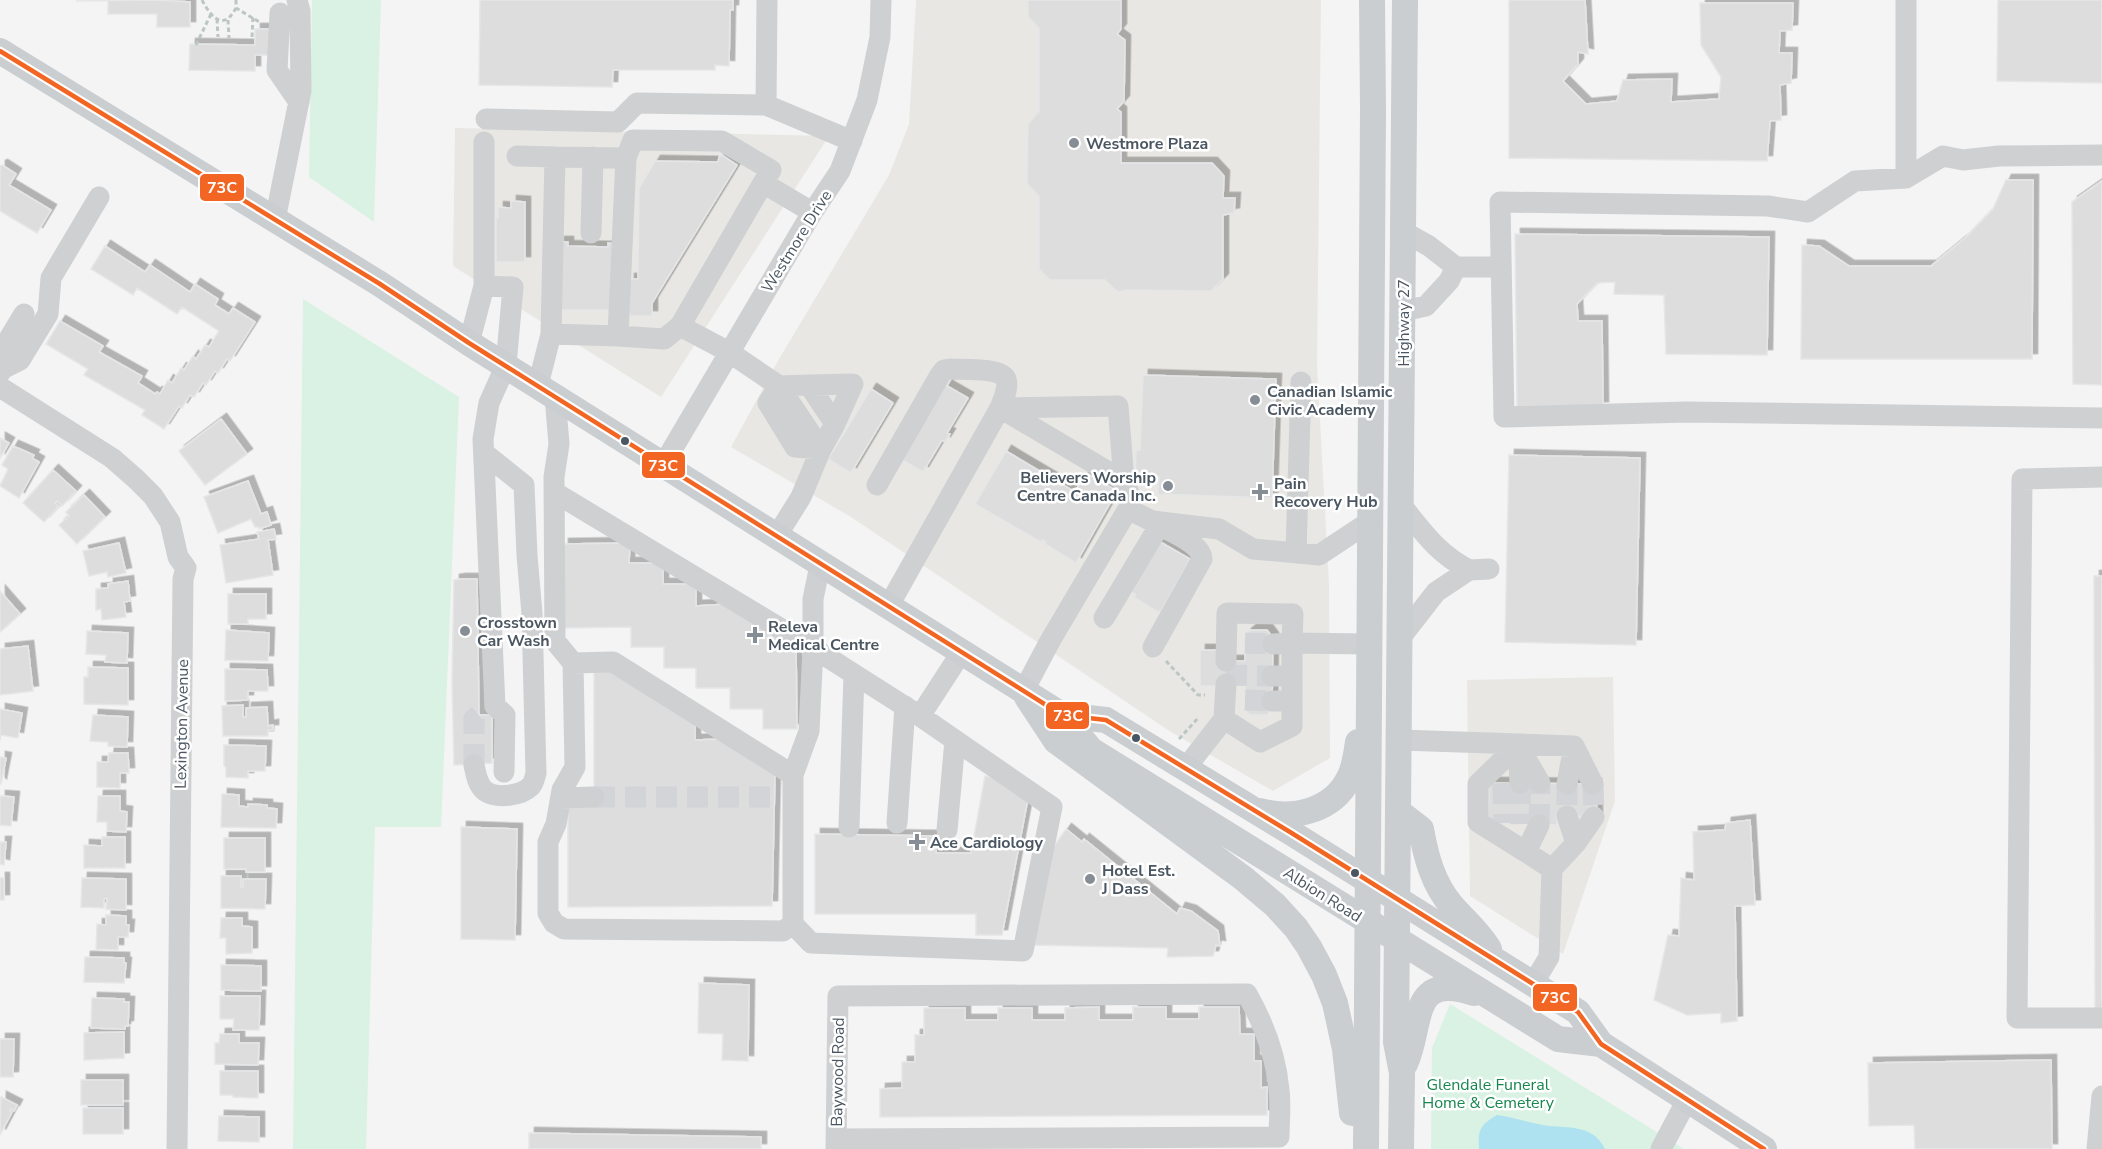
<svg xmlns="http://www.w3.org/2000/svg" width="2102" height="1149" font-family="'Nunito Sans',sans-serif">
<defs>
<filter id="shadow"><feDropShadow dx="5.5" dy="-5.5" stdDeviation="0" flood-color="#0004"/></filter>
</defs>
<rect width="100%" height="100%" fill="#f4f4f4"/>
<path fill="#e8e7e3" d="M916,0h405l-4,365 12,219 1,174 -57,33 -102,-59 -320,-215 -120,-70 48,-88 110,-184 20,-51z
M455,128l374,8 -168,261 -208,-131z
M1613,677l2,124 -52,153 -93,-58 -3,-216z"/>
<path fill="#d9f2e3" d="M312,0h69l-7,222 -65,-45z
M303,299l156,98 -18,430h-66l-9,322h-73z
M1450,1004l234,145h-253l1,-101z"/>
<path fill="#aee2f0" d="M1497,1115c14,2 27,6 41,9 24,6 54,-3 67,25h-126c-1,-20 1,-24 18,-34z"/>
<path fill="#ddddde" stroke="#e5e6e7" stroke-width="1.5" filter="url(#shadow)" d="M157,0l33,2v25h-33v-13h-49v-13h-32z
M480,0h253v10h-3l-1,56 -14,-1v5h-102l-1,17 -133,-2z
M1026,0h95v29l-4,5 8,6 -1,61 -7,8 4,3v51h91l12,13 -1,22h12l-1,15 -11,2v64l-12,12 -84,-1 -9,2 -13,-12h-55l-11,-11v-73l-12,-12 1,-60 11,-12v-84l-11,-11v-15z
M1509,0h76l3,54 -10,-2v12l-15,17 23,23 31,-3 6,-21 49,-1 -1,23 48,-3 2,-22 -20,-32 -1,-42h93l-1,27 -12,1 -1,22h13l-1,30 -11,2 1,35 -11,1 -3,40 -258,-3z
M1998,0h104v83l-105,-2z
M255,29h16v26h-16v16l-66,-1 1,-26 65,1z
M720,154l17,11 -85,138v13h-23v-37h9l1,-91 16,-27 63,1z
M2,165l14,9 -7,11 42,25 -14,23 -37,-22v-45z
M2006,180h27l-1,179h-231l1,-114 17,1 30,20h82l34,-28 28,-29z
M2102,181v204l-29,-1 -1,-182z
M511,201l14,1v60h-29v-44h2v-11l13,1z
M1515,234l254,3 -2,118 -101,-1 -2,-59 -50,-1 1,-12 -18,1 -20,21 1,17h24l1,86 -86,2z
M559,242h9v4l40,1v-4l6,1v66h-55z
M105,246l40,26 5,-7 40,27 5,-8 23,15 -3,6 14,9 4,-6 22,14 -25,39 -3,-2 -9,14 -3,-2 -9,14 -3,-2 -9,14 -4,-2 -8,13 -3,-2 -15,23 -22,-14 3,-5 -61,-35 4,-6 -42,-25 14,-23 43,25 -4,6 43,24 -4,7 17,11 2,-2 3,2 8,-14 4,3 9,-15 3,2 9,-14 3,3 9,-14 4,2 10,-16 -37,-24 -5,7 -40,-26 -4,7 -42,-26z
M946,373l6,4 -5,9 21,12 -21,35 3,1 -5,8 -3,-2 -19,32 -24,-14z
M1143,375l133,4 -4,119 -114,-4 1,-17 -24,-1 1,-26h4z
M871,389l22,14 -42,70 -23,-14z
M221,419l26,35 -42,31 -26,-34z
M0,438l9,5 -9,15z
M13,446l21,9 -2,3 7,4 -20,36 -19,-12 8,-17 -6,-4z
M1006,451l69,41 11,-19 31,18 -41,72 -31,-19 1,-2 -4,-2 -1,2 -66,-38z
M1509,455l131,3 -4,187 -131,-3z
M53,470l23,21 -14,15 -5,-5 -2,2 4,3 -15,16 -21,-19z
M248,481l13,33 6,-2 4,13 -12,4v-2h-4l-4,-8 -33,14 -14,-36z
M84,495l21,22 -28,27 -18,-19 10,-9 -3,-4z
M274,529l2,10 -8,1 5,35 -47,8 -6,-38 39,-6 -2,-7z
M1155,539l35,20 -29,52 -3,1 -23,-14v-4l-9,-5z
M119,543l7,30 -18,4 -1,-5 -18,4 -6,-25z
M630,543l-1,20h34v21h33v22l31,-2 69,42 1,83h-34v-20h-33v-21h-34v-20h-32v-21h-33v-20l-67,1 -1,-84z
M2094,576h8v433h-7z
M460,579h17l2,136h13v48l-38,2 -2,-83 2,-102z
M128,581l2,20 -6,1 2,15 -24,3 -1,-11 -5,1v-21l12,-1v-4z
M0,591l20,23 -20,18z
M228,594h38v25h-18v5h-20z
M226,630l43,3 -1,28 -43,-1z
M1251,630h16l6,8 -1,70 -5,7h-17l-4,-4 -1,-27h-29v2h-16v-36h17v11h28v-23l1,-4z
M87,631l41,2 -1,30 -22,-1 1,-7 -20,-1z
M28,646l5,45 -33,4v-46z
M88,667l40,1v37l-44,-1v-27h4z
M225,669l42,1 1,21h-20v9l-23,1z
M594,672h21l80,50v18l27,-1 53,34 -3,133 -204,1v-101l26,-1z
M243,705v12h3v-9l21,-1 1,19 5,-1v5h-5v6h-45l-1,-30z
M0,709l22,4 -4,25 -17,-3 -1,5z
M93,715l35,2 -1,30 -19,-1v-4l-18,-1z
M224,745l42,1 -1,25h-17v7l-22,-1v-10l-2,-1z
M109,753h19l1,20h-9v15l-23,-1v-25h11z
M0,757l6,1 -5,26 -1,-1z
M985,776l26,5 18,12 -27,142h-26v-21h-161v-80l121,2v17h35z
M1489,783l107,1 1,33 -41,-2 1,10 -69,-3z
M222,794l17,1v11l9,1v-3l19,1v3l10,1 -1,19 -55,-1z
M0,796l14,1 -3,29 -11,-1z
M98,796h22v15l7,1 -1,20 -19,-1v-9h-10z
M1750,820l5,85 -20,1 2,115 -16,2v-10l-34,2 -33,-15 14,-65 11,1 2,-58 13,2 -1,-48 32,-2 1,-7z
M461,827l56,2 -2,111 -54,-1z
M1066,829l16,13 2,-3 93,75 3,-6 11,3 27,20 2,15 -4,-1 -3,11 -46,1 1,-9 -134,-3 18,-96z
M102,837h23v31h-41v-23l18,1z
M224,838h41v34h-19v-3h-22z
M0,842h6l-2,23 -4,-1z
M221,876h20v11h2v-8h23l-1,30 -44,-1z
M0,878h4v22h-4z
M82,878l44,1v31l-20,-1 1,-11 -3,1v9l-23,-1z
M106,915l20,1v9h3l-1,12h-10v13l-22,-1 1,-25 9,1z
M221,918h21v8l10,1v26l-26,1v-16h-6z
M85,957l39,1v5h2l-2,20 -40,-1z
M221,965l40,1v25l-40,-1z
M699,983l50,2 -1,76 -26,-1 1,-26 -25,-1z
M220,996h40l-1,34h-26l1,-11h-14z
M92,998l32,1v3h5l-1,24h-3v3l-34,-1z
M1099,1007v13h34v-13h33v12h33v-12h40l1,27h14v27h7v27l6,-1v28l-387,2v-28l22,-1v-26h13v-27h9v-27h41v12h33v-12h34v12h33v-12z
M124,1032v26l-40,2v-27z
M220,1034h19v9h20l-1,22 -43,-1v-21h4z
M0,1039h14l-1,38h-13z
M2051,1060l1,89h-137l-1,-24 -45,1 -1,-63z
M220,1071h38v27l-25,-1v-2h-13z
M81,1080h42v25h-42z
M1,1097l16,8 -3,6 -3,-2 -1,2 2,1 -12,23z
M83,1108h40v26h-40z
M219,1116l40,1v25l-41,-1z
M529,1133l232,4v12h-232z"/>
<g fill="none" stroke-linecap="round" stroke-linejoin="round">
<path stroke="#d2d4d7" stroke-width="21" stroke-dasharray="21 10" stroke-linecap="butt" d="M1245,643l28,1
M1226,675l46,1
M1245,700l27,1
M474,765v-46l5,-4
M1503,783l1,40
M1520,783l1,41
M1567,784v32
M1593,784l1,33
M594,797h180
M1539,825l1,-42"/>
<path stroke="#bcc7c4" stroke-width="3" stroke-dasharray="4.5 3" stroke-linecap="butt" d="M202,0c9,17 21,32 34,8
M236,0v8l25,15
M217,19l1,18
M228,20l1,18
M252,37l1,-21
M196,45l15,-31
M1166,661l32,34h7
M1179,739l20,-22"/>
<path stroke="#ced0d2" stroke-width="21" d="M767,0l-1,105 86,36
M280,13l-3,57 22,32
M486,119l132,3 19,-19 129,2
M2102,155l-103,1 -36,4 -20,-4 -37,22 -51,3 -47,31 -40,-6 -268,-4 4,215 183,-5 415,6
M517,156l38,1
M1906,178v-178
M275,220l26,-129 -1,-80 -3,-11
M591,233l2,-76
M1456,267h45
M484,286l29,1 -7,78 -17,38 -6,36 12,267 10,9 -1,57
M1403,311l23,-5 23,-25 7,-14 -27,-21 -25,-14
M680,326l-16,13 -46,-3 8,-178 7,-18 89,1 49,29 -8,13
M551,334l4,-177 71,1
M469,343l15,-57v-144
M2,369l-1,-17 23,-38
M0,373l2,-4 18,-9 28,-46 3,-36 48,-81
M538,385l13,-51 67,2
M809,385l44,-1 -18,40
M779,386l42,63 -26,-2 -27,-44z
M0,387l112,71 24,21 17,17 17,26 8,35 8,11 -3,11 -6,570
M555,397l4,47 -5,33 1,164 18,22 2,104 -13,23 -6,34 -8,18v71l6,10 10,6 219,2 10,-7v-149l16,-44 4,-83v-49l7,-34
M663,465l147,-249 30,-45 27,-71 13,-63 1,-37
M2102,477l-80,2 -5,539h85
M877,485l63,-110 4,-5 6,-1c11,1 51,-2 56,10 3,9 -3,21 -6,29l118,-2 6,75
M554,492l259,156 107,68 41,-63
M1402,506c22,27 35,47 67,64
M776,537l25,-40 20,-48 14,-25 -26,-39 -30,1 -50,-34 -49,-26 83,-143 49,29
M1296,553l5,-171
M888,607l112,-199 124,73 4,10
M1104,618l55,-92
M1401,637l35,-45 33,-22 20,-1
M1153,647l49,-88c-1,-16 -30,-26 -43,-34
M1226,661l1,-48 66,1 -1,29 -19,1
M573,663l40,-1 180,113
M1272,676h20
M1023,692l27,-51 78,-132 24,12 67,8 34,20 66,6 50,-33
M1272,701h20
M1224,719l2,-35
M1400,740l174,6
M1518,745l-40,39v38l48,30
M1574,746l19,38
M474,765c2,9 3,19 11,26 12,8 36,5 46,-5 3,-4 4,-9 5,-13l-4,-159 -5,-59 -3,-70 -40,-32
M1185,769l39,-50 36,23 32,-16v-83l77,1
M1520,783l-2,-38 22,38
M1567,784l7,-38
M561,798l33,-1
M1567,816l9,27
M897,823l8,-117
M1539,825l-13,27 26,17
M849,827l5,-153
M947,830l8,-90
M793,924l18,19 212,8 29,-144 -132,-91
M1533,984l16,-27 3,-88 24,-26 18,-26
M836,1149l2,-153 409,-2c17,30 29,61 32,96 2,16 0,32 0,47l-443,2
M1661,1149l26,-49
M2097,1149l5,-53"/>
<path stroke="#caced1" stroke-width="26" d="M0,51l380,233 89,59 593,372 29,35 467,289 43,5
M1027,697l29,44 187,137 32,27 21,23 13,19 15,28 11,28 10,46 7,64
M1062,715l44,5 184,112 288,180 23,32 163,105
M1260,811c33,9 73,0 89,-33 6,-11 7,-24 9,-36
M1399,812l22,17c5,28 12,55 31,77 14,16 25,24 37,43
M1405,1064c18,-38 3,-93 69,-71
M1366,1149l7,-1039 -1,-110
M1401,1149l1,-76 -6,-31 9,-1042"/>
<g stroke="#fff" stroke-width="9">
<path id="bus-1" d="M0,51l380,233 89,59 593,372 44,5 184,112 288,180 23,32 163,105"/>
</g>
<use href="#bus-1" stroke="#f26522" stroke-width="4.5"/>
</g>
<g fill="#868d94" stroke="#fff" stroke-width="2">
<circle cx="1074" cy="143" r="6"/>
<circle cx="1255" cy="400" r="6"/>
<circle cx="1168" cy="486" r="6"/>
<path d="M1257 483h6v6h6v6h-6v6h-6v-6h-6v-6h6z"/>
<circle cx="465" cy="631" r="6"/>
<path d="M752 626h6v6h6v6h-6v6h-6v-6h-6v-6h6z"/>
<path d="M914 833h6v6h6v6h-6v6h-6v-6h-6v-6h6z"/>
<circle cx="1090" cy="879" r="6"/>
</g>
<g fill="#4a5661" stroke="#fff" stroke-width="2">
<circle cx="625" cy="441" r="5"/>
<circle cx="1136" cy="738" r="5"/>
<circle cx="1355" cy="873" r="5"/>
</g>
<g text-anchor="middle" stroke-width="5" stroke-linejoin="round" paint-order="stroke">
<g font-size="16" font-weight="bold" fill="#4a5661" stroke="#fff" text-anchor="start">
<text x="1086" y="149">Westmore Plaza</text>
<text x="1267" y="397">Canadian Islamic<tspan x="1267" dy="18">Civic Academy</tspan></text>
<text x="1156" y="483" text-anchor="end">Believers Worship<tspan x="1156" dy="18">Centre Canada Inc.</tspan></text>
<text x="1274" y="489">Pain<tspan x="1274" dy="18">Recovery Hub</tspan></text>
<text x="477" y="628">Crosstown<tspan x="477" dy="18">Car Wash</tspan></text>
<text x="768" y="632">Releva<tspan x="768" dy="18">Medical Centre</tspan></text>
<text x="930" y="848">Ace Cardiology</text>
<text x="1102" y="876">Hotel Est.<tspan x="1102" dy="18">J Dass</tspan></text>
</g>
<g font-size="16" fill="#4a5661" stroke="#fff">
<text transform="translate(796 241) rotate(-58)" y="6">Westmore Drive</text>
<text transform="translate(1403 323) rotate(-90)" y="6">Highway 27</text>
<text transform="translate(181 724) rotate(-89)" y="6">Lexington Avenue</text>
<text transform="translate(1323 894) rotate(32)" y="6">Albion Road</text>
<text transform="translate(837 1072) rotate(-89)" y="6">Baywood Road</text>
</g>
<g font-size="16" fill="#17864f" stroke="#fff">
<text x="1488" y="1090">Glendale Funeral<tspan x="1488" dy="18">Home &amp; Cemetery</tspan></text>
</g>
</g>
<g stroke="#fff" stroke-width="2">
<rect x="199" y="173" width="46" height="29" rx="6" fill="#f26522"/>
<rect x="641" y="451" width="45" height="28" rx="6" fill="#f26522"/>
<rect x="1045" y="701" width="45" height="29" rx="6" fill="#f26522"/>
<rect x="1532" y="983" width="46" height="29" rx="6" fill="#f26522"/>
</g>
<g font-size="16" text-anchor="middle" font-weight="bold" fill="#fff">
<text x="222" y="193">73C</text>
<text x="663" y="471">73C</text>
<text x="1068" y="721">73C</text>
<text x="1555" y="1003">73C</text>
</g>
</svg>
